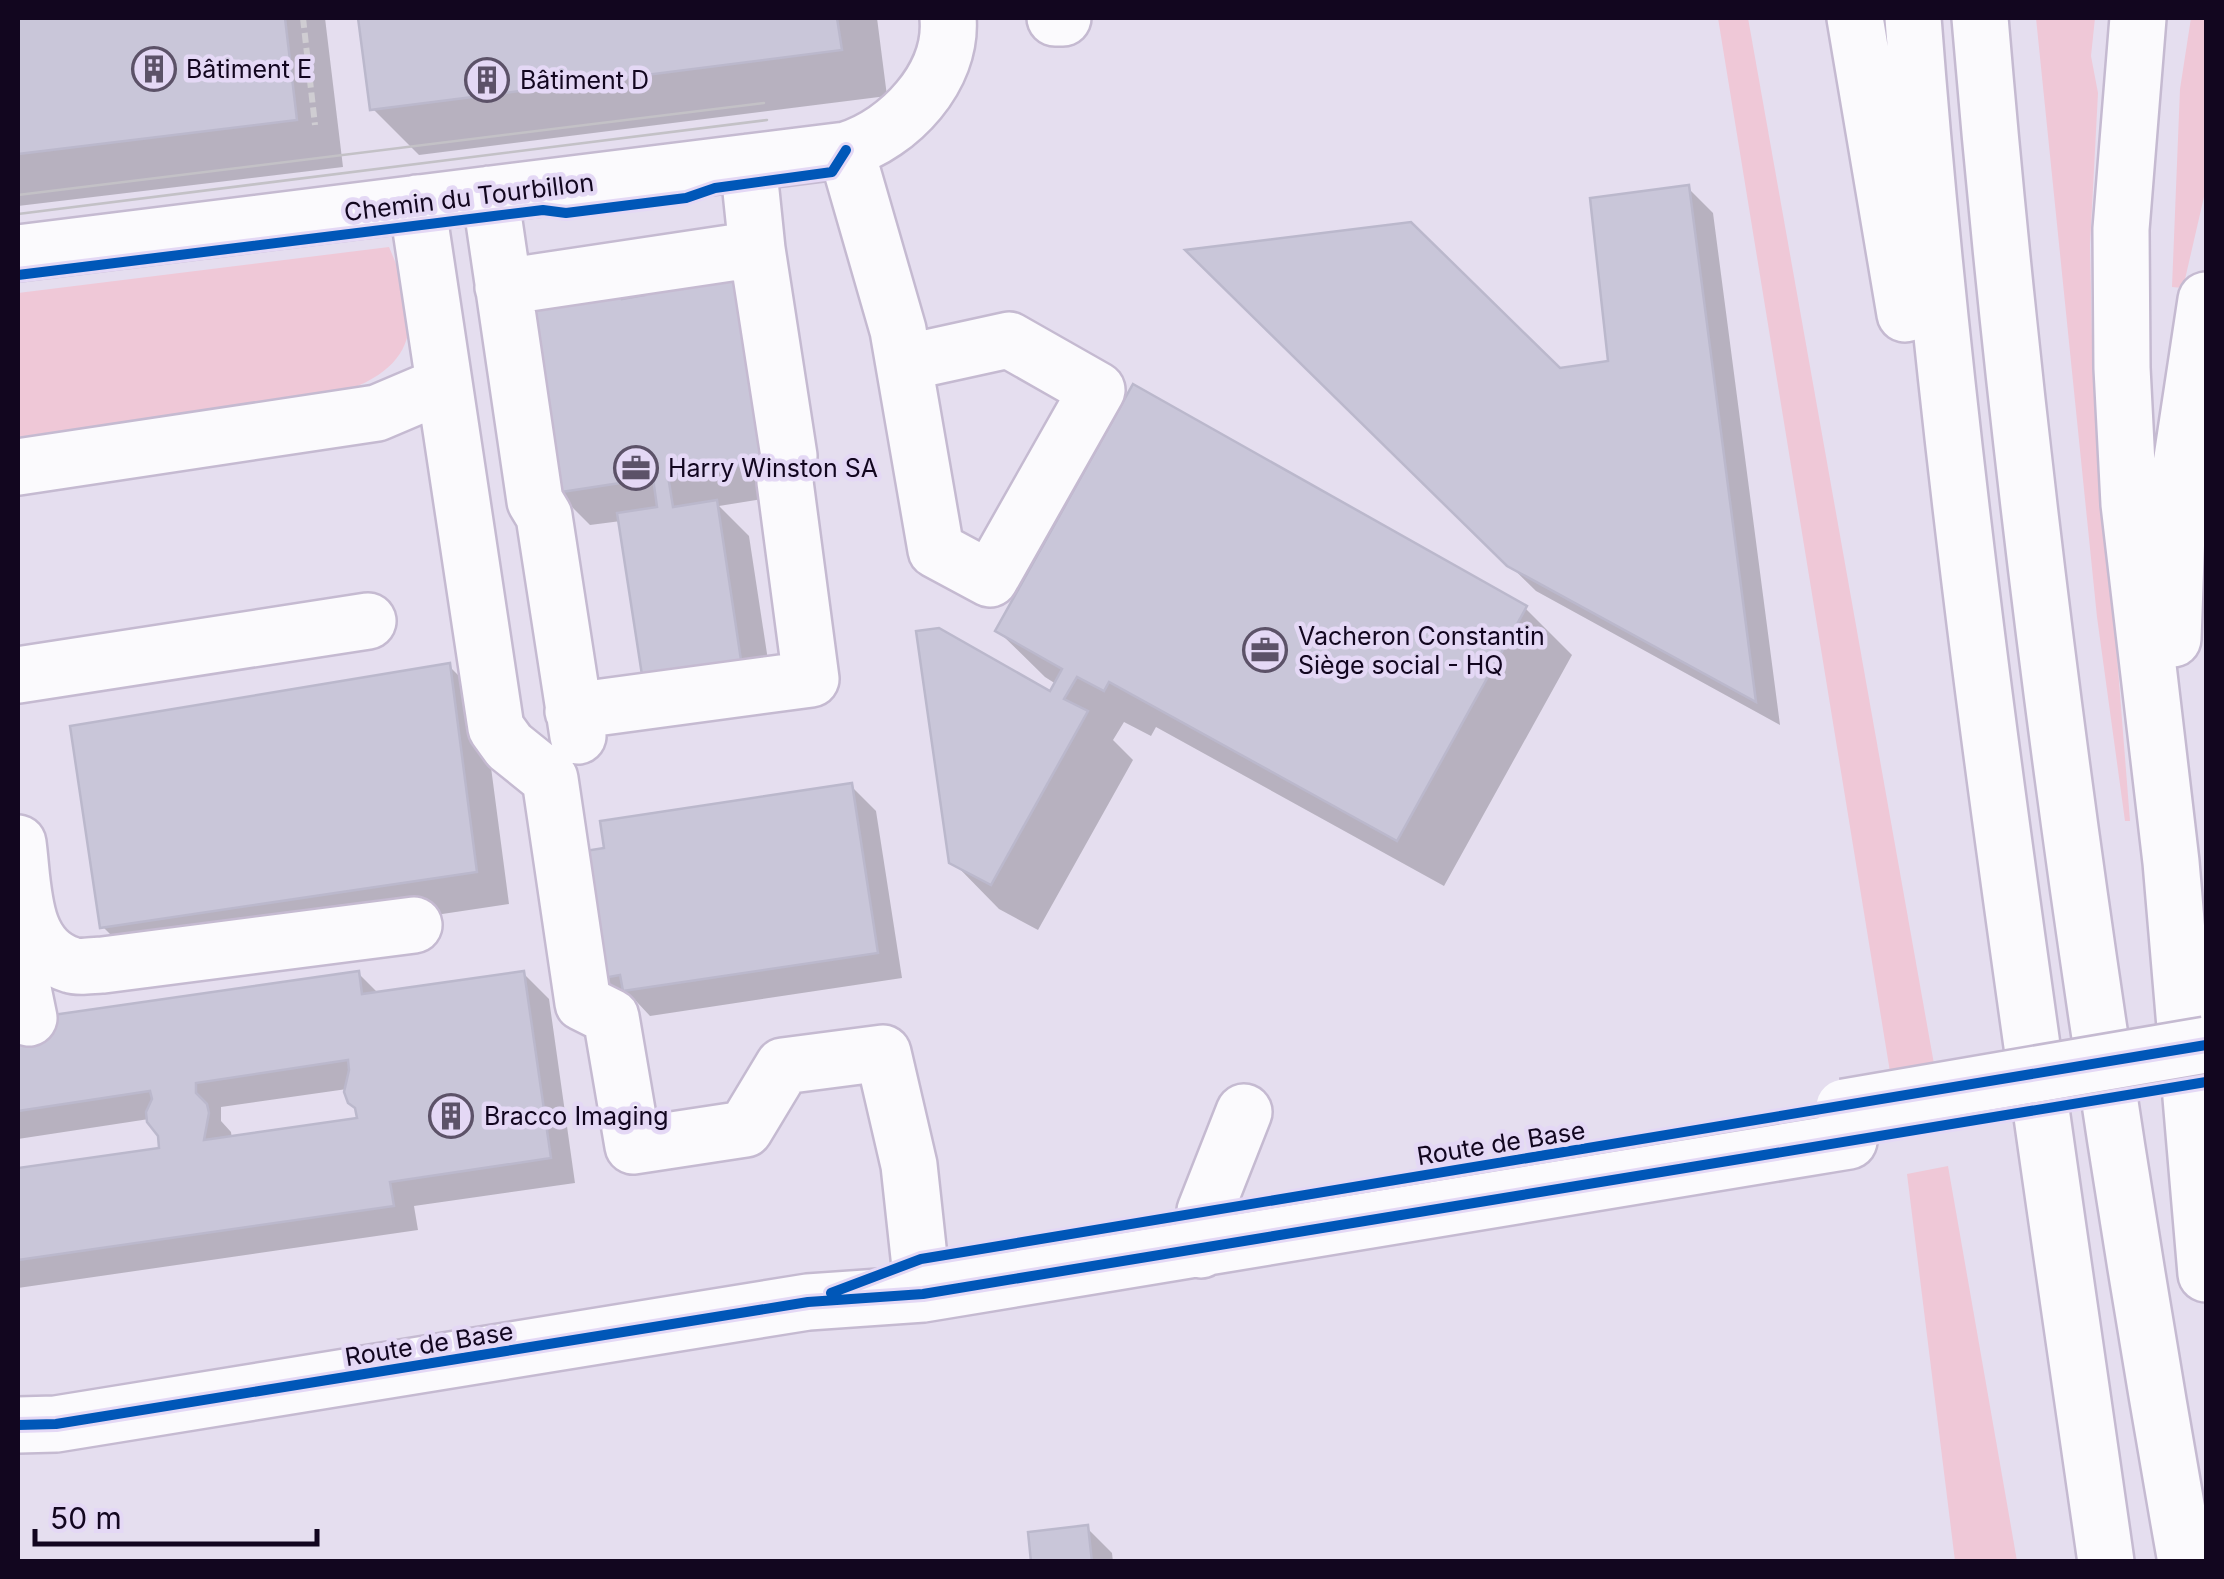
<svg xmlns="http://www.w3.org/2000/svg" width="2224" height="1579" font-family="Inter,sans-serif">
<rect width="100%" height="100%" fill="#e5deef"/>
<path fill="#efc8d7" d="M1718,18h30l186,1046 -44,8z
M2036,18h59l-4,38 7,37 -8,152 2,94 38,482h-5l-28,-204z
M2191,18h15v170l-23,100 -11,-1 8,-198z
M389,247c27,62 38,112 -38,142l-333,48v-144z
M1948,1166l69,395h-62l-48,-387z"/>
<path fill="#0003" fill-rule="evenodd" d="M18,18h307l18,149 -325,39z
M361,18h516l10,78 -468,59 -47,-47z
M1688,188l25,25 67,512 -244,-134 -346,-340 370,119 50,-7z
M621,295l185,197 -87,14 30,30 24,157 -95,14 -57,-186 -31,4 -33,-33z
M1525,608l47,47 -128,231 -288,-159 -5,9 -27,-14 -11,18 20,20 -95,170 -39,-21 -47,-48 104,-177 -11,-7 -47,-46z
M449,666l33,33 27,205 -373,56 -33,-33z
M851,786l25,25 26,167 -252,38 -14,-15 -10,2 -25,-25z
M358,973l21,21 144,-21 26,26 26,184 -161,23 4,24 -400,58v-123l3,5 141,-20 -2,-15 -11,-16 -131,20v-116zM347,1089l11,21 1,10 -127,19 -1,-7 -10,-11v-14z
M1087,1528l25,25 1,9h-79z"/>
<path fill="#c9c6d9" stroke="#bbb8cc" stroke-width="2.5" fill-rule="evenodd" d="M18,18h267l12,102 -279,34z
M358,18h479l5,32 -472,60z
M1689,185l67,517 -249,-136 -322,-316 226,-28 149,146 48,-7 -18,-163z
M746,272l29,188 -107,16 5,31 44,-7 24,160 -99,15 -25,-162 40,-6 -4,-29 -98,15 -29,-186 95,-15 1,7 23,-4 -1,-7z
M1133,384l394,222 -130,235 -288,-159 -5,9 -27,-14 -13,22 24,12 -97,174 -42,-22 -33,-232 23,-3 111,63 12,-22 -67,-38z
M450,663l27,209 -377,56 -30,-202z
M852,783l26,170 -255,38 -3,-16 -22,4 -19,-127 25,-4 -4,-27z
M359,971l3,23 162,-23 27,187 -161,24 4,24 -376,54v-92l141,-20 -1,-12 -11,-14 -1,-10 6,-13 -2,-8 -132,20v-91zM348,1060l1,10 -5,22 4,11 7,5 2,10 -153,22 5,-27 -2,-9 -11,-11v-10z
M1088,1525l4,37h-61l-3,-30z"/>
<g fill="none" stroke-linecap="round" stroke-linejoin="round">
<g stroke="#c5bad1" stroke-width="60">
<path id="minor" d="M1055,18h8
M846,150l52,180 38,220 54,29 107,-189 -88,-50 -105,23
M490,194l45,307 9,15 34,220
M417,203l79,525 13,18 41,33 33,224 28,14 22,129 112,-17 38,-63 100,-13 26,112 14,129
M18,253l828,-103c53,-16 107,-73 102,-132
M503,287l254,-38
M18,467l359,-54 66,-28
M18,675l350,-54
M573,711l238,-32 -26,-197 4,-26 -32,-207 -9,-87
M18,843c6,43 2,107 53,122 9,3 22,0 32,0l311,-40
M29,1018l-7,-34 8,-53
M1201,1250l4,-39 39,-99
M18,1425l38,-1 752,-122 115,-8 926,-153"/>
</g>
<g stroke="#c5bad1" stroke-width="60">
<path id="highway" d="M1855,18l50,296
M1913,18c39,517 120,1030 193,1544
M1980,18c43,517 115,1032 206,1544
M2138,18l-17,211 1,139 7,136 42,358 35,412
M2173,639l6,-161 27,-178"/>
</g>
<path stroke="#cfcdd2" stroke-width="6" stroke-dasharray="10 5" stroke-linecap="butt" d="M303,18l12,107"/>
<use href="#minor" stroke="#fbfafd" stroke-width="55"/>
<use href="#highway" stroke="#fbfafd" stroke-width="55"/>
<path stroke="#c3c1c6" stroke-width="2.5" d="M18,195l746,-92
M18,214l749,-94"/>
<g stroke="#c5bad1" stroke-width="60" stroke-linecap="butt">
<path id="minor-bridge" d="M1844,1107l362,-62"/>
</g>
<use href="#minor-bridge" stroke="#fbfafd" stroke-width="55"/>
<g stroke="#e4d8f5" stroke-width="16">
<path id="cycleway" d="M18,275l476,-59 49,-6 23,3 120,-15 29,-10 117,-16 14,-22
M831,1293l90,-34 1285,-214
M18,1425l38,-1 752,-122 115,-8 1283,-212"/>
</g>
<use href="#cycleway" stroke="#0057b8" stroke-width="10"/>
</g>
<defs>
<g id="building-ring" transform="scale(2.25)"><circle r="9.5" fill="#e4d8f5" stroke="#5c5268" stroke-width="1.5"/><path d="M-4-6H4V6H1V3H-1V6H-4ZM-2.5-4.3h1.7v1.8h-1.7ZM.8-4.3h1.7v1.8H.8ZM-2.5-1h1.7V.8h-1.7ZM.8-1h1.7V.8H.8Z" fill="#5c5268"/></g>
<g id="office-ring" transform="scale(2.25)"><circle r="9.5" fill="#e4d8f5" stroke="#5c5268" stroke-width="1.5"/><path d="M-6-3h4V-5.5h4V-3h4V5H-6ZM-1-4.5V-3h2v-1.5ZM-6 0V1H6V0Z" fill="#5c5268"/></g>
</defs>
<g fill-rule="evenodd">
<use href="#building-ring" x="154" y="69"/>
<use href="#building-ring" x="487" y="80"/>
<use href="#office-ring" x="636" y="468"/>
<use href="#office-ring" x="1265" y="650"/>
<use href="#building-ring" x="451" y="1116"/>
</g>
<g text-anchor="middle" stroke-width="9" stroke-linejoin="round" paint-order="stroke">
<g font-size="25" fill="#12061f" stroke="#e4d8f5" text-anchor="start">
<text x="186" y="78">Bâtiment E</text>
<text x="520" y="89">Bâtiment D</text>
<text x="668" y="477">Harry Winston SA</text>
<text x="1298" y="645">Vacheron Constantin<tspan x="1298" dy="29">Siège social - HQ</tspan></text>
<text x="484" y="1125">Bracco Imaging</text>
</g>
<g font-size="25" fill="#12061f" stroke="#e4d8f5">
<text transform="translate(469 197) rotate(-7)" y="9">Chemin du Tourbillon</text>
<text transform="translate(1501 1143) rotate(-9)" y="9">Route de Base</text>
<text transform="translate(429 1344) rotate(-9)" y="9">Route de Base</text>
</g>
</g>
<rect width="2224" height="1579" fill="none" stroke="#12061f" stroke-width="40"/>
<path d="M35 1529v15h282v-15" fill="none" stroke="#12061f" stroke-width="5"/>
<text x="50" y="1529" font-size="30" fill="#12061f" stroke="#e4d8f5" stroke-width="8" paint-order="stroke">50 m</text>
</svg>
